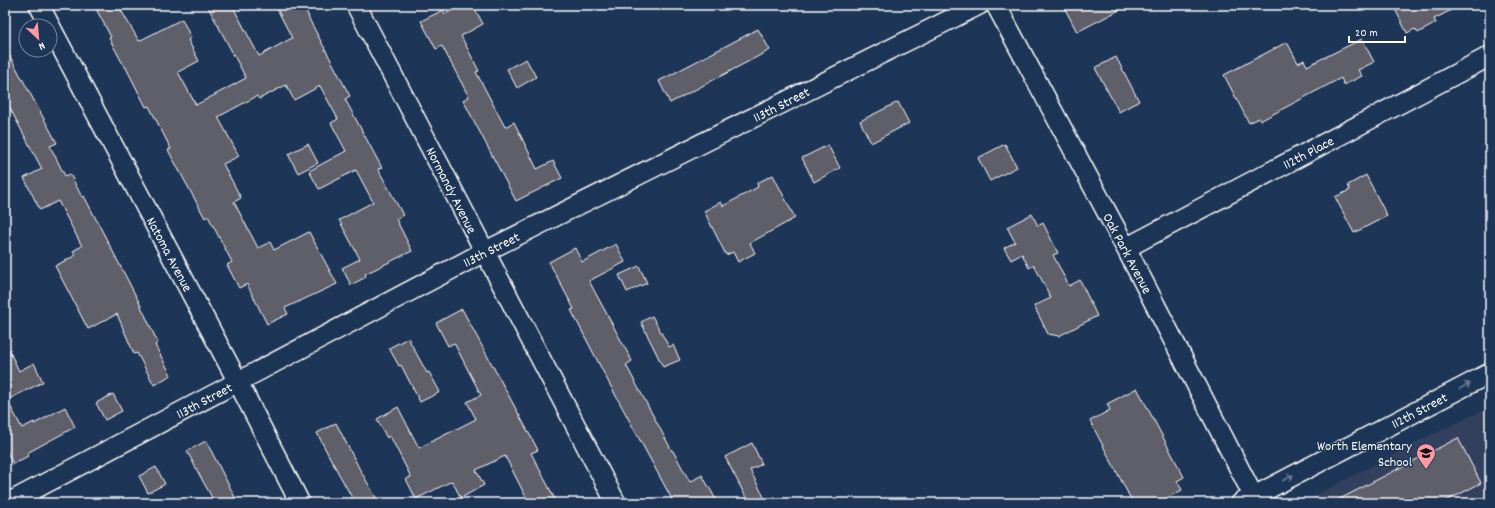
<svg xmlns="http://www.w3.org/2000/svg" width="1495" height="508" font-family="Dekko,sans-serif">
<rect width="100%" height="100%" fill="#1d3557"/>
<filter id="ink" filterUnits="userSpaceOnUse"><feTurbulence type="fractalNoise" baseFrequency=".025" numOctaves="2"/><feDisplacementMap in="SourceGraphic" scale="8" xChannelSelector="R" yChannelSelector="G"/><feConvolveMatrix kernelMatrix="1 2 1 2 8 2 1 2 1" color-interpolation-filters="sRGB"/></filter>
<g filter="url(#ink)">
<path fill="#31415d" d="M1490,407v96h-189l124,-65z"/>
<path fill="#5f5e6a" stroke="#fff" d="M94,5h24l21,36 43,-22 9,19 -3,2 11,21 -21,11 18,33 50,-27 -39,-73h25l27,51 33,-18 -17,-33h28l6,12h-1l42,79 -5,3 37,69 -4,1 25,46 -7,4 16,32 -47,23 1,3 -15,8 -9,-17 18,-9 -21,-39 34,-18 -17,-32 -37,19 -10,-18 37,-20 -15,-28 7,-4 -18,-33 -26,14 -8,-15 -27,14 -2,-3 -39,21 21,39 -16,8 18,34 -7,4 24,46 12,-6 4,8 35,-18 28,52 -52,24 3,6 -21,10 -20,-40 -8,4 -12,-23 5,-3 -24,-46 -3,2 -37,-68 3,-1 -22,-43 -3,1 -21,-41h-1l-15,-28 2,-1z
M463,5h10l10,19 -22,12 18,35 -3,1 29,55 9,-5 23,47 16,-8 9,17 -46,23 -53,-101 6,-3 -27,-51 -6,3 -15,-28 22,-11 2,4z
M1063,5h66l-52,27z
M1407,5h54l-27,14 2,4 -18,10 -3,-4 -8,4 -11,-22z
M758,29l12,21 -100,53 -11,-22z
M1362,39l12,23 -16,8 4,6 -18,9 -3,-7 -81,43 -1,-3 -10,5 -25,-48 63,-33 11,21 6,-3 3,6z
M5,47l52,96 -7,3 15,30 5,-2 12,23 2,-1 54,104 20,43 -3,2 16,30 -17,10 -17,-32 -3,1 -17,-40 -29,15 -33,-63 21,-11 -3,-4 9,-5 -24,-45 -18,9 -16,-32 18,-9 -37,-70z
M1116,57l23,44 -20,11 -24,-44z
M526,59l10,18 -19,11 -10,-19z
M898,102l11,21 -38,20 -11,-22z
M308,144l10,19 -20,10 -10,-19z
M1005,144l12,23 -27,14 -12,-23z
M828,145l12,23 -26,14 -12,-24z
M773,175l22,43 -45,25 5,10 -17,9 -5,-10 -7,3 -22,-44 17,-9 2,4 35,-19 -1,-4z
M1366,175l21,41 -33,17 -19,-36 15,-7 -2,-5z
M1032,214l6,12 5,-3 15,30 -5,2 16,31 11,-6 17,36 -38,20 -11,-2 -14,-28 17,-8 -17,-33 -5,3 -7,-14 -11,6 -7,-12 11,-6 -8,-15z
M616,244l9,18 -36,19 43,80 -6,4 46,86h1l17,31 12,-7 16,28h-44l-65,-120 -38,-73 3,-1 -25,-47 26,-14 7,14z
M639,266l8,17 -20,9 -8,-17z
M462,309l76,141 -7,3 26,50h-28l-24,-47 -29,14 8,15 -23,13 -9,-17 -36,18 -10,-20 5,-2 -21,-41 -3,2 -10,-19 21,-12 21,41 57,-29 -9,-17 14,-7 -27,-52 -6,3 -12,-23z
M652,316l17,31 4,-2 7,15 -17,7 -22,-45z
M408,338l19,35 2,-1 11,20 -20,10 -19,-37 -2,1 -10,-18z
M5,342l14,29 15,-8 9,19 -36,18 15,28 12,-6v2l31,-17 10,20 -48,26 1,3 -15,8 -8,-16z
M1137,388l47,89 -7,4 5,9 -25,13h-24l-43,-82 20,-11 -3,-6z
M113,394l9,17 -17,9 -9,-17z
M336,423l23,45 20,35h-24l-26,-47 -12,-23z
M1458,438l23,45 -39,20h-110z
M206,441l32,62h-23l-16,-29 -12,-23z
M752,443l10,21 -12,6 17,33h-18l-24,-46z
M156,467l9,17 -17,9 -9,-17z"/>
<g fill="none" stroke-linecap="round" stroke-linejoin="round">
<g stroke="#fff" stroke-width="22">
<path id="minor" d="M39,5l199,377 62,121
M356,5l260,498
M996,5l130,243 131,255
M1126,248l364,-192
M8,503l476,-251 495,-247
M1241,503l249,-130"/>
</g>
<use href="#minor" stroke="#1d3557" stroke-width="19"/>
</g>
<defs><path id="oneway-shaft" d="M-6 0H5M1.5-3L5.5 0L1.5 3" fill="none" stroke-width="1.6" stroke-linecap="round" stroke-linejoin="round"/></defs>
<g stroke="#6c7c92">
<use href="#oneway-shaft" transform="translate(1465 386) rotate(-28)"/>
<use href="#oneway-shaft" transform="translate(1288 478) rotate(-28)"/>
</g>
</g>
<defs>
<g id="school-pin" transform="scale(1)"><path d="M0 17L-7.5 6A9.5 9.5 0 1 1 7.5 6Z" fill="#ff9aa2" stroke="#1d3557"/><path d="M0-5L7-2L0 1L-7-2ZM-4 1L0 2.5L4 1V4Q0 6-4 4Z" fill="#111"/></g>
</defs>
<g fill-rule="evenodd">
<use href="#school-pin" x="1426" y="453"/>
</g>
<g text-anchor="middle" stroke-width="3" stroke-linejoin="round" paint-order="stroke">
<g font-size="14" fill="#fff" stroke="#1d3557">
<text transform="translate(781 104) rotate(-27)" y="5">113th Street</text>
<text transform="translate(1308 152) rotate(-28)" y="5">112th Place</text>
<text transform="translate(452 190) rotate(63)" y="5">Normandy Avenue</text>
<text transform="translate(491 249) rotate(-27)" y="5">113th Street</text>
<text transform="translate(1128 253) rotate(62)" y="5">Oak Park Avenue</text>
<text transform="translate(170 254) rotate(62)" y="5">Natoma Avenue</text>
<text transform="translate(204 400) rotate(-28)" y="5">113th Street</text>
<text transform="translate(1419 410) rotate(-28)" y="5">112th Street</text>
</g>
<g font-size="14" fill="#fff" stroke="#1d3557" text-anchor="end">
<text x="1412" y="450">Worth Elementary<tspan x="1412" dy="16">School</tspan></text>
</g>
</g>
<rect width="1495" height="508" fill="none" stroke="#1d3557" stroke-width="20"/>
<rect x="10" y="10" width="1475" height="488" fill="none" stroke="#fff" stroke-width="1.5" filter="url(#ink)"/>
<g transform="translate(38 38) rotate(154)"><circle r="19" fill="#1d3557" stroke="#77869a"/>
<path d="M0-3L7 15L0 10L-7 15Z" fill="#ff9aa2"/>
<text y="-6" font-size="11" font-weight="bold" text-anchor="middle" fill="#ffffff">N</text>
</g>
<path d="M1349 36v6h56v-6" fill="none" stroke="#ffffff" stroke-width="2"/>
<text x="1355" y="36" font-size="12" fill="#ffffff" stroke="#1d3557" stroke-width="3" paint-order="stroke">20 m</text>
</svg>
